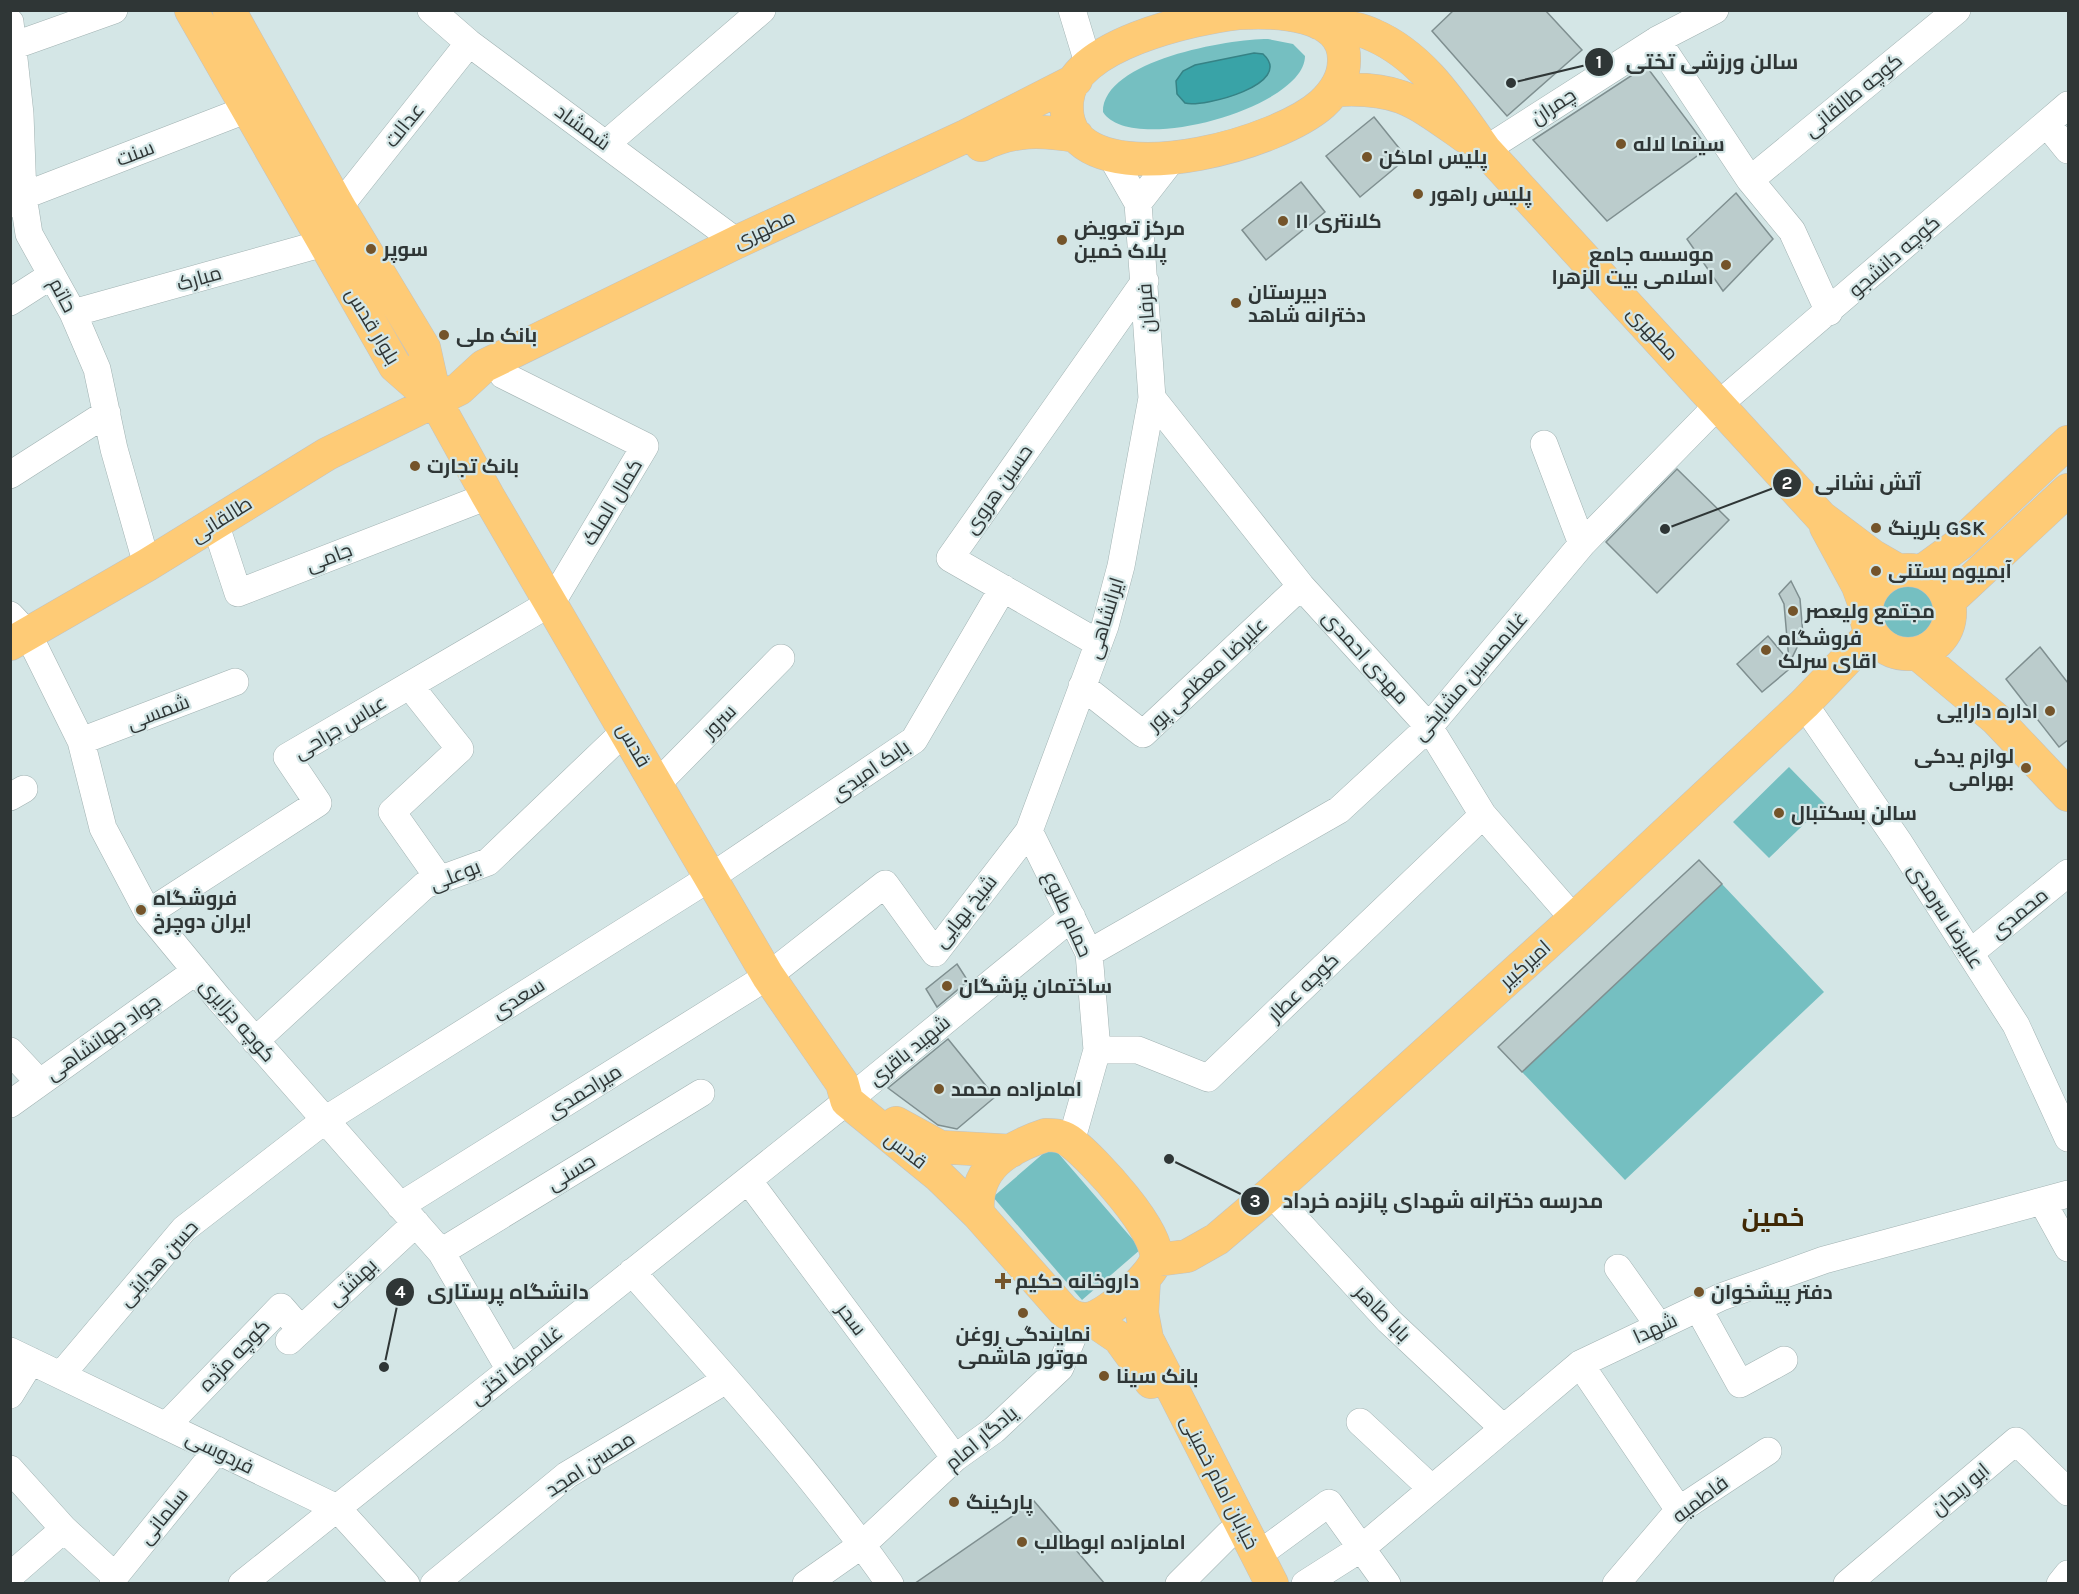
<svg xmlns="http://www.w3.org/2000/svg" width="2079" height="1594" font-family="Karla,Cairo,sans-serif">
<rect width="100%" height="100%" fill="#d4e6e6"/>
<path fill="#75bfc1" d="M1268,39l25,5 12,12c0,52 -175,100 -202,56 0,-52 126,-73 165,-73z
M1877 614a32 32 0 1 1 64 0a32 32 0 1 1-64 0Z
M1789,767l36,37 -56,54 -36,-36z
M1722,884l102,108 -199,188 -103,-108z
M1052,1146l89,103 -59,51 -89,-103z"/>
<path fill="#39a3a7" stroke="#368285" stroke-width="1.5" d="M1254,53l9,1c33,30 -60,54 -78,49l-8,-9 -1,-13 7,-10 12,-6z"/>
<path fill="#bcc" stroke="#7f8f90" stroke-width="1.5" d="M1454,10h91l37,40 -75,66 -75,-85z
M1646,66l62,82 -101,73 -74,-81z
M1374,117l33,41 -47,39 -34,-41z
M1301,182l24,30 -59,48 -24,-30z
M1736,193l37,46 -50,52 -36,-52z
M1677,469l52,51 -72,73 -51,-51z
M1791,581l9,18 3,36 -13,27 3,4 -31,26 -25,-28 31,-28 21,25 -5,-57 -5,-10z
M2040,647l28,36v57l-9,7 -53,-68z
M1699,860l23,24 -200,188 -24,-25z
M957,964l11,17 -31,26 -11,-18z
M948,1039l47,58 -38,32 -19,-4 -50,-37z
M1034,1501l71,83h-191z"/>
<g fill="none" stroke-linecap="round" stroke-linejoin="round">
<g stroke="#a1b2b2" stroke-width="28">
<path id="minor" d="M431,10l38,33 268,199
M1072,10l17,56
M10,22l10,92 3,82 6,38 44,79 24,56 17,80 33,116
M1657,40l93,140 42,51 37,81
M10,47l104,-37
M2047,124l21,26
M606,144l156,-134
M1485,150l172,-110 58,-30
M1750,180l207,-170
M1138,203l35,-45
M10,204l13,-8 225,-87
M339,207l130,-164
M10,302l42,-27
M73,313l251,-70
M1152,398l149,188 128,141 54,88 91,104
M1544,444l38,100
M10,475l97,-62
M215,523l23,70 250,-97
M10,615l18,19 53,107 22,87 45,85 71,86 222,253 69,118
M1098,643l-148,-85 195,-277
M410,686l50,63 -68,63 48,68
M1082,686l61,48 158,-148
M1804,704l96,140 116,181 52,113
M81,741l154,-59
M657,784l124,-126
M10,797l14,-8
M1029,831l60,122 8,97 -26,92
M148,913l170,-110 -31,-46 265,-155 93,-156 -142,-71
M1089,953l250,-143 90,-83 153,-183 136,-139 350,-300
M1970,953l98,-80
M255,1041l170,-156 63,-23 138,-132
M1097,1050h41l70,28 275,-263
M10,1051l29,31
M858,1092l214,-175
M10,1104l186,-133
M748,1180l207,278
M1271,1193l118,128 113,106
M2042,1201l26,47
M400,1206l368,-230 117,-92 50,69 94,-122 76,-205 16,-60 31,-168 -14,-195 -28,-49
M441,1252l260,-159
M1618,1268l41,58
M632,1272c89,101 181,202 258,312
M1698,1308l42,76 44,-24
M289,1341l127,-118
M10,1351l327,157 69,76
M1580,1364l99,146
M61,1375l123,-146 141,-109 386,-243 203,-137 89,-152
M10,1395l21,-34
M1360,1422l71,66
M166,1426l115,-119 20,23
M10,1469l54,60
M1258,1555l71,-52 58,81
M10,1576l54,-47 51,47
M113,1584l2,-8 102,-126
M242,1584l605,-483
M434,1584l133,-109 159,-95
M806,1584l57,-40 92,-86 39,-28 66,-62 20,-49
M1179,1584l50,-50
M1305,1584l58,-37 217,-183 141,-67 103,-37 244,-66
M1616,1584l63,-74 89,-59
M1847,1584l169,-143 52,51
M2060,1584l8,-10"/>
</g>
<g stroke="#c1c3c3" stroke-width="34">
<path id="major" d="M191,10l204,356 41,36
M229,10l110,197 85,141 12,54 52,94 280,480 74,107 5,18 92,75 39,38
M1238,13c34,-2 108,-2 106,48 0,17 -9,31 -22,43 -44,39 -201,83 -246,32 -8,-10 -10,-21 -9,-34 2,-57 128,-84 171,-89z
M1319,23c18,3 38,4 54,12 51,22 81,72 112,115l336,367 52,39 26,15
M1335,90c64,-4 81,12 131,47
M981,145c34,-16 59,-15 96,-9
M1826,527l32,59 8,22
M1866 612a42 42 0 1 1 84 0a42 42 0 1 1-84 0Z
M1921,572l40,-29 107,-101
M1949,601l119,-111
M10,644l137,-79 180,-111 132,-65 25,-23 253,-124 229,-106 110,-56
M1918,654l78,65 72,76
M896,1123l44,24 71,4
M1046,1135c10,0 18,1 26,8 21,16 90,90 84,117 -5,17 -47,53 -64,58 -10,3 -21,-1 -29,-8l-85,-96c-5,-46 29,-66 68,-79z
M1156,1260l31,-4 30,-17 54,-46 303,-274 230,-215 67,-70
M1144,1278l-2,35 5,26 125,245
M1091,1319l28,19 32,44"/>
</g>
<use href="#minor" stroke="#fff" stroke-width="27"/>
<use href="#major" stroke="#fecb76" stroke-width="33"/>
</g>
<g fill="#74542a" stroke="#d4e6e6" stroke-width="2">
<circle cx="1621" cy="144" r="6"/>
<circle cx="1367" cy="157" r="6"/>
<circle cx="1418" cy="194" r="6"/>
<circle cx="1283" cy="221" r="6"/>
<circle cx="1062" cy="240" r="6"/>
<circle cx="371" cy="249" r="6"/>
<circle cx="1726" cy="265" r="6"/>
<circle cx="1236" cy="303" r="6"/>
<circle cx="444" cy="335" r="6"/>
<circle cx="415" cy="466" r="6"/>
<circle cx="1876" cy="528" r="6"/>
<circle cx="1876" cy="571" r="6"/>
<circle cx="1793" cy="611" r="6"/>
<circle cx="1766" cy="650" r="6"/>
<circle cx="2050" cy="711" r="6"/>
<circle cx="2026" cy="768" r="6"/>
<circle cx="1779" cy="813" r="6"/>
<circle cx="141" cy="910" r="6"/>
<circle cx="947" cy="986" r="6"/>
<circle cx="939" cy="1089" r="6"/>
<path d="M1000 1272h6v6h6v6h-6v6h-6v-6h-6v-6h6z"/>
<circle cx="1699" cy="1292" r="6"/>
<circle cx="1023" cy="1313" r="6"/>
<circle cx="1104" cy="1376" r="6"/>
<circle cx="954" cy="1502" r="6"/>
<circle cx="1022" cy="1542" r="6"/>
</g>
<g text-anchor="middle" stroke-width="4.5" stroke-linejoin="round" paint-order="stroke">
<g font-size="20" fill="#2f3636" stroke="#d4e6e6">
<text transform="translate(1853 95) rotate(-39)" y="7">کوچه طالقانی</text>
<text transform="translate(1553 106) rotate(-33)" y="7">چمران</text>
<text transform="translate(404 125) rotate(-51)" y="7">عدالت</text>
<text transform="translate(583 127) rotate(36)" y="7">شمشاد</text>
<text transform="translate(135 153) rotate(-21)" y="7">سنت</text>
<text transform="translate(764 229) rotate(-25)" y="7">مطهری</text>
<text transform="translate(1894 256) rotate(-41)" y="7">کوچه دانشجو</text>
<text transform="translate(199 278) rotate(-16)" y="7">مبارک</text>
<text transform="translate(63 295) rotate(62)" y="7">حاتم</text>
<text transform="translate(1146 308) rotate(-94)" y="7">فرفان</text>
<text transform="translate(373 326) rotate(59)" y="7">بلوار قدس</text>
<text transform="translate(1653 333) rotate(48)" y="7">مطهری</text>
<text transform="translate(998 489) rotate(-55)" y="7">حسین هروی</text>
<text transform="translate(612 502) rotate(-59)" y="7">کمال الملک</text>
<text transform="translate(221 519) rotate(-32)" y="7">طالقانی</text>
<text transform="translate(329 557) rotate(-21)" y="7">جامی</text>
<text transform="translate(1105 618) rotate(-73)" y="7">ایرانشاهی</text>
<text transform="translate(1366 657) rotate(48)" y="7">مهدی احمدی</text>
<text transform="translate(1207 674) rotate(-43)" y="7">علیرضا معظمی پور</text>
<text transform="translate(1470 676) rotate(-49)" y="7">غلامحسین مشایخی</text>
<text transform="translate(158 712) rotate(-21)" y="7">شمسی</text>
<text transform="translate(719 721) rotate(-45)" y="7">سرور</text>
<text transform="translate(340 727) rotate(-31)" y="7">عباس جراحی</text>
<text transform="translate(634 745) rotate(60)" y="7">قدس</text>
<text transform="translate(870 770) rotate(-35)" y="7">بابک امیدی</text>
<text transform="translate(455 875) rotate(-22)" y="7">بوعلی</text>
<text transform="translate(965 911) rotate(-51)" y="7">شیخ بهایی</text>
<text transform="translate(2019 913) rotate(-39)" y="7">محمدی</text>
<text transform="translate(1068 914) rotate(66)" y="7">حمام طلوع</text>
<text transform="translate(1946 916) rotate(57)" y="7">علیرضا سرمدی</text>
<text transform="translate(1525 964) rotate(-42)" y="7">امیرکبیر</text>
<text transform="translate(1303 987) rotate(-44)" y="7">کوچه عطار</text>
<text transform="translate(518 998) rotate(-32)" y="7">سعدی</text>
<text transform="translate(238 1020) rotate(49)" y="7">کوچه جزایری</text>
<text transform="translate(103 1037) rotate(-35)" y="7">جواد جهانشاهی</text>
<text transform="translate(909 1050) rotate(-39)" y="7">شهید باقری</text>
<text transform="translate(584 1091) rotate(-32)" y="7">میراحمدی</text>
<text transform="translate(906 1150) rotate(38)" y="7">قدس</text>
<text transform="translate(571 1172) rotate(-31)" y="7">حسنی</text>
<text transform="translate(158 1263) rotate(-48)" y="7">حسن هدایتی</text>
<text transform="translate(352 1282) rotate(-43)" y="7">بهشتی</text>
<text transform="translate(1383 1313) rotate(46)" y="7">بابا طاهر</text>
<text transform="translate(852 1319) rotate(53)" y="7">سحر</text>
<text transform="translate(1655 1328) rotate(-25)" y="7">شهدا</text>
<text transform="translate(234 1355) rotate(-46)" y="7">کوچه مژده</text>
<text transform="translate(516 1365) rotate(-39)" y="7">غلامرضا تختی</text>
<text transform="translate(981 1438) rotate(-40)" y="7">یادگار امام</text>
<text transform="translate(220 1452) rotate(26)" y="7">فردوسی</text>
<text transform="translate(590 1464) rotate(-33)" y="7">محسن امجد</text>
<text transform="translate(1220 1482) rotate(63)" y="7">خیابان امام خمینی</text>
<text transform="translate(1960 1489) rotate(-40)" y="7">ابو ریحان</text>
<text transform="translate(1700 1499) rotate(-37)" y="7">فاطمیه</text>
<text transform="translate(163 1516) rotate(-51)" y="7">سلمانی</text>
</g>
<g font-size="20" font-weight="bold" fill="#2f3636" stroke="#d4e6e6" text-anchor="start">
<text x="1633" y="151">سینما لاله</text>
<text x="1379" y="164">پلیس اماکن</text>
<text x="1430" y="201">پلیس راهور</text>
<text x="1295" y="228">کلانتری ۱۱</text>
<text x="1074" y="235">مرکز تعویض<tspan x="1074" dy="23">پلاک خمین</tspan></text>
<text x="383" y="256">سوپر</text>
<text x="1714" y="261" text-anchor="end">موسسه جامع<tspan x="1714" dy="23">اسلامی بیت الزهرا</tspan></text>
<text x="1248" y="299">دبیرستان<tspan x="1248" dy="23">دخترانه شاهد</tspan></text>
<text x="456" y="342">بانک ملی</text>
<text x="427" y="473">بانک تجارت</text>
<text x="1888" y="535">بلرینگ GSK</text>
<text x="1888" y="578">آبمیوه بستنی</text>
<text x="1805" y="618">مجتمع ولیعصر</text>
<text x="1778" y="645">فروشگاه<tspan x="1778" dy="23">اقای سرلک</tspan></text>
<text x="2038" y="718" text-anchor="end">اداره دارایی</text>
<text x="2014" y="763" text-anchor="end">لوازم یدکی<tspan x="2014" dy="23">بهرامی</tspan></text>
<text x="1791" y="820">سالن بسکتبال</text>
<text x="153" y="905">فروشگاه<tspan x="153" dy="23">ایران دوچرخ</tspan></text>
<text x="959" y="993">ساختمان پزشگان</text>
<text x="951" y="1096">امامزاده محمد</text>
<text x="1015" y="1288">داروخانه حکیم</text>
<text x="1711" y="1299">دفتر پیشخوان</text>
<text x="1023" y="1341" text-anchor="middle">نمایندگی روغن<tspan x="1023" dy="23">موتور هاشمی</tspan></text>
<text x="1116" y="1383">بانک سینا</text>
<text x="966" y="1509">پارکینگ</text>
<text x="1034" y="1549">امامزاده ابوطالب</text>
</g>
<g font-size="26" font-weight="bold" fill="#402804" stroke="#d4e6e6">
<text x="1773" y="1226">خمین</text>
</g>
</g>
<path fill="none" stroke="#2f3636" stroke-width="2" d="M1511 83L1599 62M1665 529L1787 483M1169 1159L1255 1201M384 1367L400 1292"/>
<g fill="#2f3636" stroke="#d4e6e6" stroke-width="2">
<circle cx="1511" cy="83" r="6"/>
<circle cx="1665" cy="529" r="6"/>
<circle cx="1169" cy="1159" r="6"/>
<circle cx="384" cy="1367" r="6"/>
<circle cx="1599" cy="62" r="15"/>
<circle cx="1787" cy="483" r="15"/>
<circle cx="1255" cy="1201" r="15"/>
<circle cx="400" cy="1292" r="15"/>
</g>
<g font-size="18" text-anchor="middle" font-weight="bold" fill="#fff">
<text x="1599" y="68">1</text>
<text x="1787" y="489">2</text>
<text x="1255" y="1207">3</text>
<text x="400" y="1298">4</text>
</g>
<g font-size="21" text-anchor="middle" font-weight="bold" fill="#2f3636" stroke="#d4e6e6" stroke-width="4.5" stroke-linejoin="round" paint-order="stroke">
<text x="1712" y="69">سالن ورزشی تختی</text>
<text x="1868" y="490">آتش نشانی</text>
<text x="1443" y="1208">مدرسه دخترانه شهدای پانزده خرداد</text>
<text x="508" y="1299">دانشگاه پرستاری</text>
</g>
<rect width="2079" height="1594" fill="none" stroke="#2f3636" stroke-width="24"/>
</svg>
